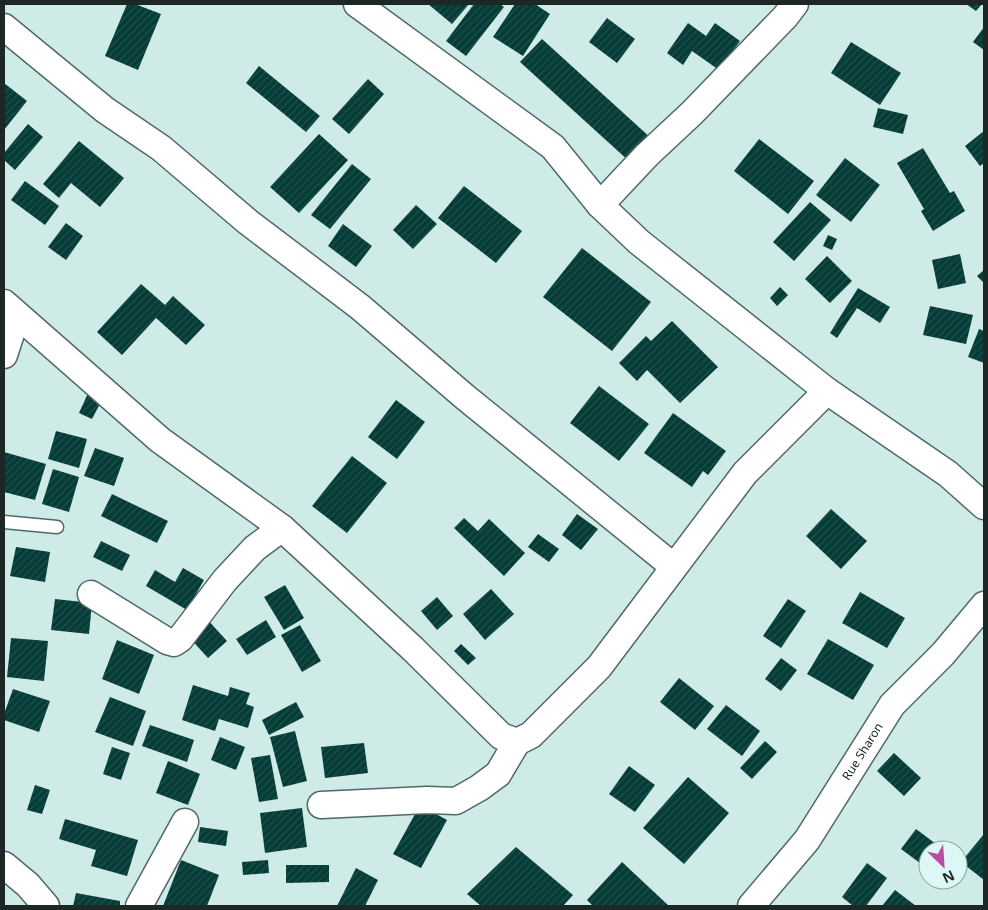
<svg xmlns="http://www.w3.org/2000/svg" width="988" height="910" font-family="'Noto Sans',sans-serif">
<defs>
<pattern id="building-hatch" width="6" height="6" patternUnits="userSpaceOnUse" patternTransform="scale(1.25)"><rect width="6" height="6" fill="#053c37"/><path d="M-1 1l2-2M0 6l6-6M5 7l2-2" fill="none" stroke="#20504b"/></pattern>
</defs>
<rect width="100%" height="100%" fill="#cfebe7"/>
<path fill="url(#building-hatch)" d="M127,4h8l26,10 -23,56 -33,-14z
M428,4h41l-17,20z
M474,4h26l4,3 -38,49 -20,-15z
M515,4h20l15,10 -27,42 -30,-19z
M966,4h16l-6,7z
M607,18l28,21 -18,24 -28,-21z
M688,23l18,13 9,-13 25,18 -21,29 -27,-19 -9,14 -16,-12z
M984,27v23l-11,-8z
M542,39l110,100 -22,23 -110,-100z
M851,42l50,31 -21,32 -49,-32z
M259,66l61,50 -14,16 -60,-49z
M368,79l16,15 -35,40 -17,-15z
M4,83l23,18 -23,29z
M878,108l30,7 -5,19 -30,-7z
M28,124l15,13 -28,33 -11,-10v-7z
M984,131v32l-4,3 -15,-20z
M319,134l29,26 -49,53 -29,-26z
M759,139l55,42 -26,33 -54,-43z
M79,141l45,37 -24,29 -29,-24 -12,15 -16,-14z
M923,148l27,45 4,-2 11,20 -32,20 -12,-20 3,-2 -27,-46z
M845,158l35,27 -29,37 -35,-27z
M352,164l19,15 -41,50 -19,-14z
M25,181l34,25 -14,19 -34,-25z
M464,186l58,45 -26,32 -58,-45z
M810,202l21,18 -37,41 -21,-19z
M416,205l21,19 -24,25 -20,-19z
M66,223l17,13 -17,24 -18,-13z
M343,224l29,22 -16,21 -28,-21z
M828,235l9,4 -5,11 -9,-4z
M582,248l69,54 -39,49 -69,-54z
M960,254l6,29 -28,6 -6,-29z
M827,256l25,25 -22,22 -25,-24z
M984,270v13l-7,-7z
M141,284l24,21 8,-9 32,29 -19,20 -30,-27 -34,37 -25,-23z
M780,287l8,8 -11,11 -7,-8z
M858,288l32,19 -10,16 -23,-15 -20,30 -7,-5z
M930,306l43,9 -7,29 -43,-9z
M672,321l46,46 -38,36 -33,-33 -10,11 -18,-18 27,-27 5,5z
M979,329l5,2v32l-16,-6z
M599,386l50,38 -30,37 -49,-38z
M89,391l14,7 -11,21 -13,-6z
M396,400l29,22 -28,37 -29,-22z
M673,413l53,38 -18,24 -5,-4 -11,16 -48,-34z
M56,431l31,8 -8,29 -31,-9z
M95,448l29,10 -10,28 -30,-10z
M4,452l42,12 -11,36 -31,-8z
M352,456l35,27 -40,50 -35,-27z
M53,469l26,8 -10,35 -27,-8z
M112,494l56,27 -11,22 -56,-27z
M831,509l36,32 -26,28 -35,-33z
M577,514l21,15 -17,21 -19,-15z
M464,518l14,13 11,-12 36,34 -21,23 -50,-48z
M538,534l21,15 -10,13 -21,-15z
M101,541l29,14 -8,16 -29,-14z
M16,547l34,5 -5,30 -35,-6z
M183,568l21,12 -17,30 -41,-24 9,-16 20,12z
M285,585l19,33 -20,12 -20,-33z
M491,589l23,25 -29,26 -22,-26z
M860,592l45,26 -18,30 -45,-25z
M437,597l16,19 -16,14 -16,-19z
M55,599l37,4 -3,31 -38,-4z
M788,599l18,12 -25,37 -18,-12z
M206,618l21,23 -19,17 -21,-23z
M266,620l10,17 -29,18 -11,-16z
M300,625l21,36 -19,11 -21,-37z
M11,638l37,3 -4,40 -37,-4z
M828,639l46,26 -21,35 -46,-26z
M117,640l37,15 -15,39 -37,-15z
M461,644l15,14 -8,7 -14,-14z
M781,658l16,12 -16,21 -16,-12z
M679,678l35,28 -19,24 -35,-28z
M193,685l35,11 2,-9 20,6 -4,11 8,3 -6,21 -29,-9 -4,12 -33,-11z
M13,689l37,12 -11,31 -35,-12v-6z
M110,697l36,14 -13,35 -38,-14z
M296,702l8,15 -35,18 -7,-15z
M726,705l34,26 -18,25 -35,-27z
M150,725l44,15 -7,22 -45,-16z
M295,731l12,50 -24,6 -13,-50z
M220,737l25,10 -9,23 -25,-10z
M765,741l12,11 -25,27 -12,-11z
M364,743l4,30 -43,5 -4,-31z
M112,747l18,6 -9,27 -18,-6z
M894,753l27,25 -17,18 -27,-25z
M270,755l8,44 -19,3 -8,-44z
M168,761l32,13 -12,31 -32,-12z
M629,766l26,19 -20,27 -26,-18z
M688,777l41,36 -45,51 -41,-36z
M35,785l15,5 -8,24 -15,-4z
M420,805l27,15 -26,48 -28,-14z
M302,808l5,39 -42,6 -5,-40z
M65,819l73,21 -11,36 -36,-10 5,-16 -37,-11z
M200,827l28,4 -2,15 -28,-4z
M916,829l28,21h-16v19l-27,-20z
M984,834v46l-23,-18z
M516,847l57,48 -10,11h-82l-14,-12z
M181,860l38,15 -12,31h-44z
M268,860l1,13 -26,2 -1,-13z
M622,862l47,44h-76l-6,-6z
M867,863l20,15 -21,28h-13l-11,-9z
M286,865h43v17l-43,1z
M356,868l22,12 -13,26h-28z
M895,890l21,16h-34z
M76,893l44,8v5h-47z"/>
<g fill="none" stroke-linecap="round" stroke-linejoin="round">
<g stroke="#516966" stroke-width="15">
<path id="lane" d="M4,522l53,5"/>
</g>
<g stroke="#516966" stroke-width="29">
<g id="street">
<path d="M357,4l196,143 47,58 39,37 188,149 121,83 36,32"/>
<path d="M4,27l101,83 56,38 87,74 112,85 105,90 209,170"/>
<path d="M600,205l47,-50 45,-42 93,-96 10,-13"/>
<path d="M4,303l156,137 122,88 131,121 88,87 16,6"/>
<path d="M4,355l13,-40"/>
<path d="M91,594l76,47 7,2 6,-4 45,-59 30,-32 27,-20"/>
<path d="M321,805l106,-5 29,1 23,-13 19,-14 19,-32 14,-7 68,-68 146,-194 82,-82"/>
<path d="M4,865l24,20 18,21"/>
<path d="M139,906l46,-84"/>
<path id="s1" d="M751,906l56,-66 85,-135 51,-51 41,-49"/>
</g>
</g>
<use href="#lane" stroke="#fff" stroke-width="12"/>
<use href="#street" stroke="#fff" stroke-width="26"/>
</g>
<g text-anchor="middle" stroke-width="5" stroke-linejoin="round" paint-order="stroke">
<g font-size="12" fill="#1d2726" stroke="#ddf8f4">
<text dy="4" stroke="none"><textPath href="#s1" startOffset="191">Rue Sharon</textPath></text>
</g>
</g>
<rect width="988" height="910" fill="none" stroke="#1d2726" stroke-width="10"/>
<g transform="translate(943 865) rotate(155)"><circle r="24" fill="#ddf8f4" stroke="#90a4a2"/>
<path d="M0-4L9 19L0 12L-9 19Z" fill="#bd4ba5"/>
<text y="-8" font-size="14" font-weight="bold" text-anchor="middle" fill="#1d2726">N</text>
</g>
</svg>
